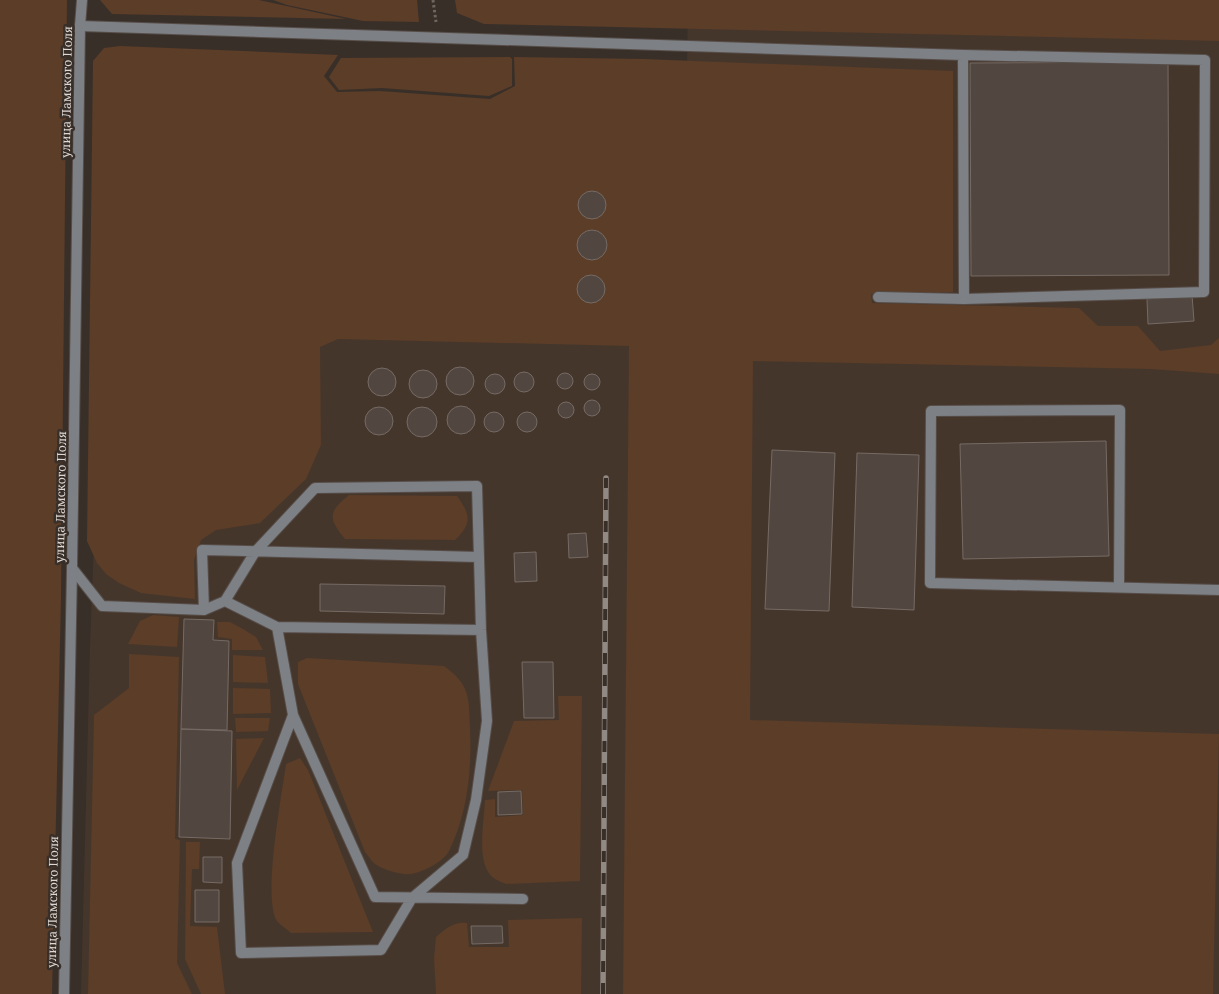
<svg xmlns="http://www.w3.org/2000/svg" width="1219" height="994" font-family="'Noto Serif',serif">
<rect width="100%" height="100%" fill="#392f29"/>
<path fill="#45362c" d="M688,0h531v994h-545z
M111,91l559,17v886h-589l9,-346z"/>
<path fill="#5b3d28" d="M0,0h67l-6,598 -9,396h-52z
M100,0h159l87,19 -234,-5z
M273,0h144l2,22 -56,-1 -76,-16z
M455,0h764v41l-735,-17 -27,-11z
M120,46l218,9 -14,21 13,16 43,-1 110,8 25,-13 -1,-29 130,2 309,12v221l-82,2 1,9 207,5 19,18h40l22,25 51,-6 8,-7v36l-68,-5 -398,-8 -3,359 469,14 -6,260h-590l6,-648 -291,-7 -18,8 1,98 -15,34 -46,44 -44,7 -15,10 -7,20 1,39 -54,-6 -22,-10 -13,-9 -9,-11 -10,-22 6,-480 11,-13z
M510,57l2,2v27l-23,10 -107,-8 -43,2 -10,-13 12,-19z
M349,495l108,1c14,19 15,28 -2,44l-110,-1c-17,-21 -17,-27 4,-44z
M153,615l26,2 -2,30 -49,-3 12,-23z
M217,622h13l13,7 13,8 7,13h-31v-11l-14,-2z
M129,654l50,3 -4,182 5,1 -3,123 15,31h-104l6,-279 35,-27z
M233,655l32,2 3,26 -35,-1z
M307,658l137,8c8,6 17,13 21,23 5,11 4,25 5,38 2,41 -2,86 -21,124 -6,12 -32,25 -45,23 -9,-1 -22,-5 -29,-10 -4,-3 -7,-9 -10,-12l-67,-168v-22z
M233,688l37,1 1,24 -38,1z
M558,696h24l-2,185 -74,3c-8,-3 -15,-6 -19,-14 -9,-17 -3,-50 -2,-70l10,-1v18l28,-2 -1,-25 -34,1 26,-70 45,-1z
M235,718h35l-2,13 -32,1z
M264,738l-27,52 -1,-51z
M300,758l8,12 65,162 -82,1c-4,-4 -11,-8 -14,-12 -15,-22 5,-127 9,-157z
M186,842h14l-1,27h-7l-2,57 27,1 8,67h-24l-16,-35z
M582,918l-1,76h-145l-2,-36 2,-21c9,-8 18,-16 31,-14l2,24h40l-1,-27z"/>
<path fill="#514740" stroke="#766b64" d="M1168,62l1,213 -198,1 -1,-213z
M578 205a14 14 0 1 1 28 0a14 14 0 1 1-28 0Z
M577 245a15 15 0 1 1 30 0a15 15 0 1 1-30 0Z
M577 289a14 14 0 1 1 28 0a14 14 0 1 1-28 0Z
M1192,295l2,26 -46,3 -1,-25z
M446 381a14 14 0 1 1 28 0a14 14 0 1 1-28 0Z
M368 382a14 14 0 1 1 28 0a14 14 0 1 1-28 0Z
M409 384a14 14 0 1 1 28 0a14 14 0 1 1-28 0Z
M514 382a10 10 0 1 1 20 0a10 10 0 1 1-20 0Z
M557 381a8 8 0 1 1 16 0a8 8 0 1 1-16 0Z
M485 384a10 10 0 1 1 20 0a10 10 0 1 1-20 0Z
M584 382a8 8 0 1 1 16 0a8 8 0 1 1-16 0Z
M584 408a8 8 0 1 1 16 0a8 8 0 1 1-16 0Z
M558 410a8 8 0 1 1 16 0a8 8 0 1 1-16 0Z
M447 420a14 14 0 1 1 28 0a14 14 0 1 1-28 0Z
M365 421a14 14 0 1 1 28 0a14 14 0 1 1-28 0Z
M407 422a15 15 0 1 1 30 0a15 15 0 1 1-30 0Z
M484 422a10 10 0 1 1 20 0a10 10 0 1 1-20 0Z
M517 422a10 10 0 1 1 20 0a10 10 0 1 1-20 0Z
M1106,441l3,115 -146,3 -3,-115z
M772,450l63,3 -6,158 -64,-2z
M857,453l62,2 -5,155 -62,-3z
M586,533l2,24 -19,1 -1,-24z
M536,552l1,29 -22,1 -1,-29z
M320,584l125,2 -1,28 -124,-3z
M184,619l30,1 -1,20 16,1 -2,89 -46,-1z
M522,662h31l1,56h-30z
M181,729l51,2 -2,108 -51,-2z
M521,791l1,23 -24,1v-23z
M203,857h19v26l-19,-1z
M195,890h24v32h-24z
M471,926h31l1,17 -31,1z"/>
<g fill="none" stroke-linecap="round" stroke-linejoin="round">
<g stroke="#574d48" stroke-width="12">
<path id="lane" d="M80,26l883,29 242,5 -1,232 -240,7 -86,-2
M963,55l1,244
M72,568l30,38 102,4 21,-9 52,26 16,88 82,182 148,2
M1119,587l1,-177 -189,1 -1,172 289,7
M225,601l30,-49 60,-64 162,-2 4,144 6,91 -11,79 -13,55 -51,43 -31,52 -140,3 -4,-90 56,-148
M204,610l-2,-60 276,7
M277,627l204,3"/>
</g>
<g stroke="#574d48" stroke-width="12">
<path id="street" d="M64,994l8,-426 8,-542 2,-26"/>
</g>
<path stroke="#6f6660" stroke-width="3" stroke-dasharray="2.5 2.5" stroke-linecap="butt" d="M433,0l3,22"/>
<use href="#lane" stroke="#7d8085" stroke-width="10"/>
<use href="#street" stroke="#7d8085" stroke-width="10"/>
<g stroke="#918984" stroke-width="5.5">
<path id="rail" d="M603,994l3,-516"/>
</g>
<use href="#rail" stroke="#392f29" stroke-width="4" stroke-dasharray="11" stroke-linecap="butt"/>
</g>
<g text-anchor="middle" stroke-width="5" stroke-linejoin="round" paint-order="stroke">
<g font-size="12" fill="#ded7d3" stroke="#392f29">
<text transform="translate(67 92) rotate(-89)" y="4">улица Ламского Поля</text>
<text transform="translate(61 497) rotate(-89)" y="4">улица Ламского Поля</text>
<text transform="translate(53 902) rotate(-89)" y="4">улица Ламского Поля</text>
</g>
</g>
</svg>
